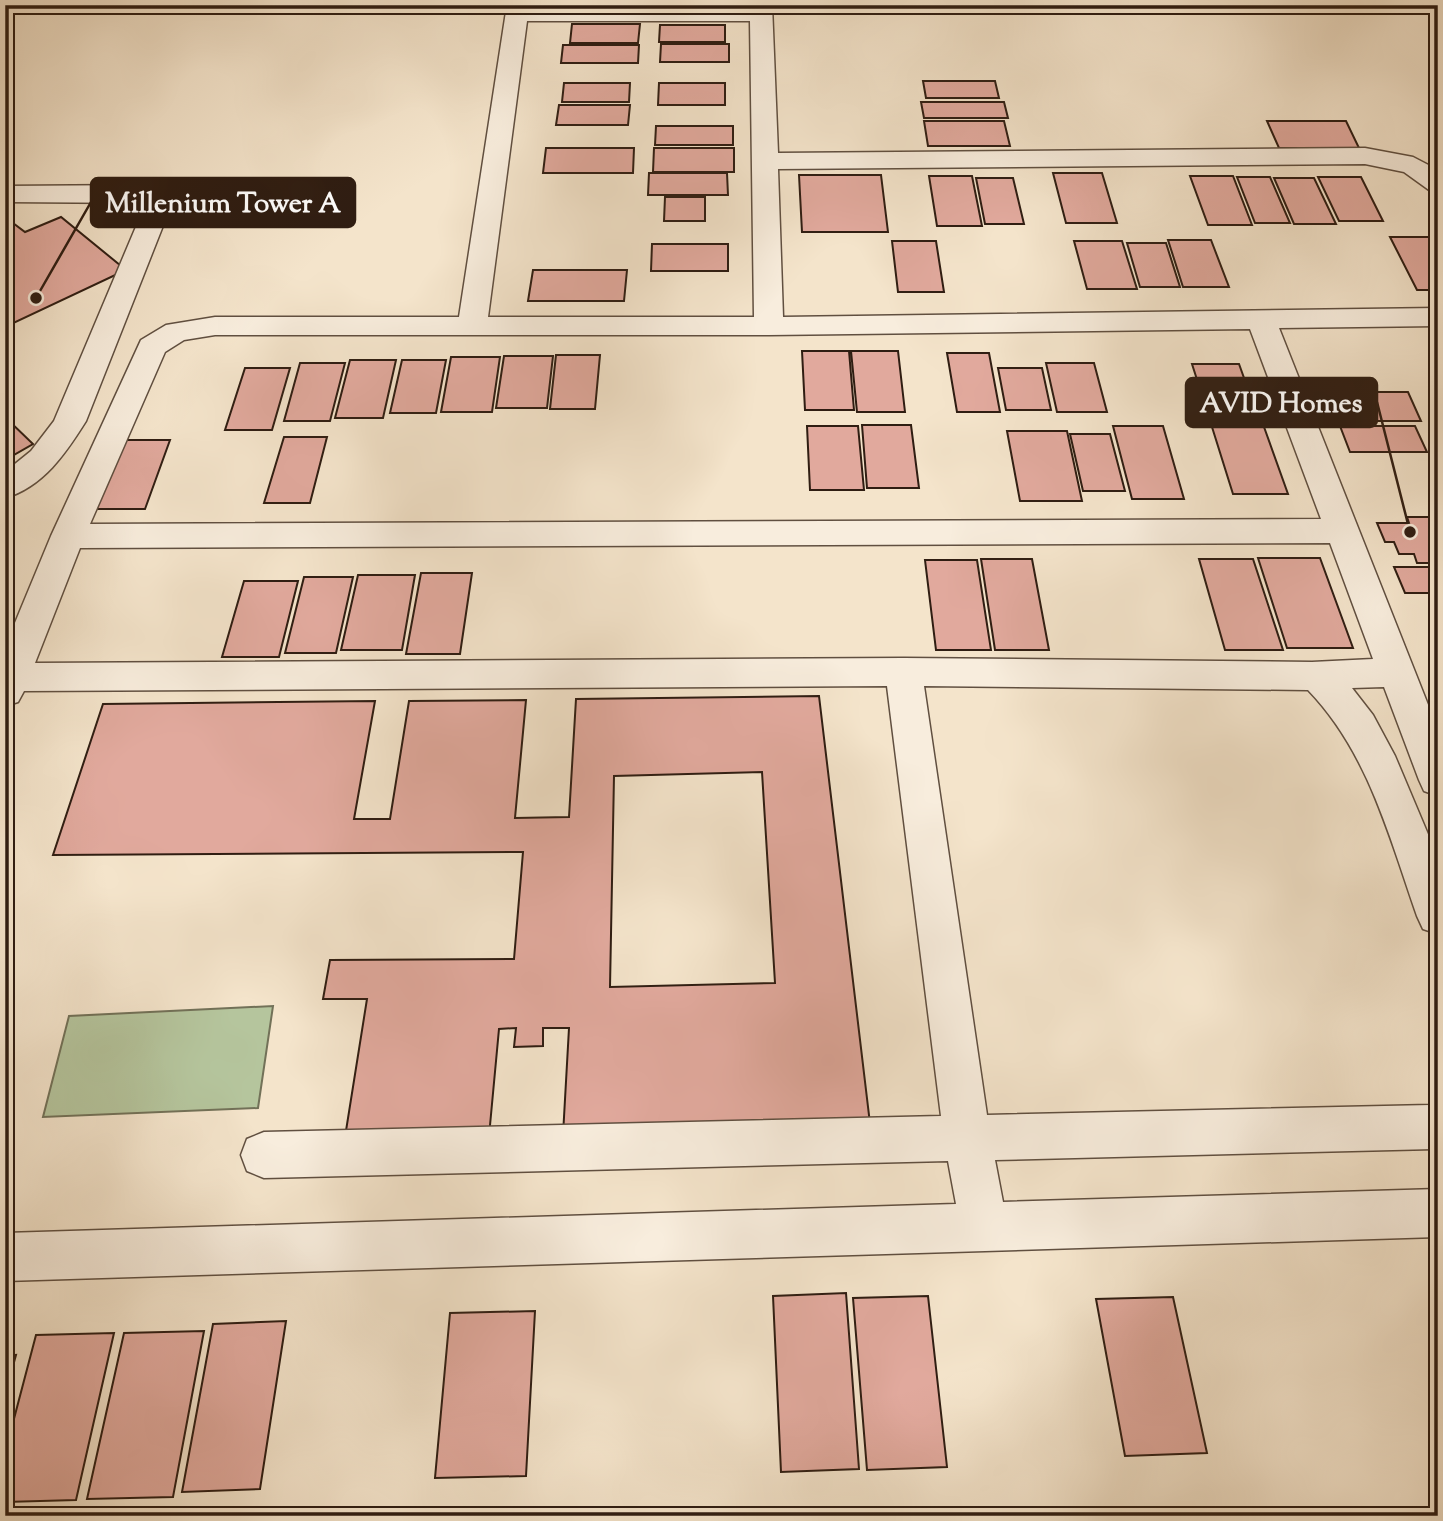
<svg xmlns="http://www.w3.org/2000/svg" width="1443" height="1521" font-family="'Sorts Mill Goudy',serif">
<rect width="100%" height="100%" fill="#f4e4cb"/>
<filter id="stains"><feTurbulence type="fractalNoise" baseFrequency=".00286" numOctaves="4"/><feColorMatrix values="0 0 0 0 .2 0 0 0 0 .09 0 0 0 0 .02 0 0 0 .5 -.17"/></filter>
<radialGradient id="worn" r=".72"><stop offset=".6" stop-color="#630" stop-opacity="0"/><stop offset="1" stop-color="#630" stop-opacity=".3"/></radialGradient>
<path fill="#b5c59d" stroke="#727158" stroke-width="2" d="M273,1006l-15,102 -215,9 26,-101z"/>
<path fill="#e1a99d" stroke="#2f1d12" stroke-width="2" fill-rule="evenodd" d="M195,5h63l-1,3h-63z
M572,24h68l-2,19h-68z
M660,25h65v17h-66z
M661,44h68v18h-69z
M563,45h76l-1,18h-77z
M923,81h72l4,17h-73z
M564,83h66l-1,19h-67z
M659,83h66v22h-67z
M921,102h83l4,16h-84z
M559,105h71l-2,20h-72z
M924,121h80l6,25h-82z
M1267,121h79l13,27h-80z
M656,126h77v19h-78z
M546,148h88l-1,25h-90z
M654,148h80v24h-81z
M649,173h78l1,22h-80z
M1053,173h49l15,50h-51z
M799,175h82l7,57h-86z
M929,176h43l10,50h-45z
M1190,176h43l19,49h-44z
M1237,177h33l20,46h-35z
M1318,177h43l22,44h-44z
M976,178h37l11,46h-39z
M1274,178h40l22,46h-42z
M665,197h40v24h-41z
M5,217l20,15 36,-15 65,53 -121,57z
M1390,237h48v53h-21z
M1168,240h43l18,47h-46z
M892,241h44l8,51h-46z
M1074,241h48l15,48h-50z
M1127,243h39l14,44h-40z
M652,244h76v27h-77z
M533,270h94l-3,31h-96z
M802,351h47l5,59h-49z
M851,351h47l7,61h-48z
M947,353h42l11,59h-43z
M556,355h44l-5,54h-45z
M504,356h49l-6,52h-51z
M451,357h49l-8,55h-51z
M350,360h46l-13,58h-48z
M402,360h44l-10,53h-46z
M300,363h45l-15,58h-46z
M1046,363h48l13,49h-50z
M1192,364h47l19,53h-49z
M245,368h45l-18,62h-47z
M998,368h44l9,42h-45z
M1329,392h79l13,29h-58l-2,-7h-14l2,7h-8z
M5,417l28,27 -28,16z
M862,425h49l8,63h-52z
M807,426h51l6,64h-54z
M1113,426h50l21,73h-52z
M1340,426h75l12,26h-77z
M1212,427h52l24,67h-55z
M1007,431h60l15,70h-62z
M1070,434h40l15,57h-42z
M284,437h43l-17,66h-46z
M123,440h47l-25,69h-49z
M1407,517h31v46h-21l-3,-9h-15l-5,-12h-9l-8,-19h32z
M1258,558h62l33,90h-66z
M981,559h51l17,91h-54z
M1199,559h54l30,91h-58z
M925,560h52l14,90h-55z
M1394,567h44v39l-6,-13h-27z
M421,573h51l-12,81h-54z
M358,575h57l-13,75h-61z
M304,577h49l-17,76h-51z
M244,581h54l-19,76h-57z
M819,696l52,436 -308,3 6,-107h-26v18l-29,1 2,-19 -17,1 -10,107 -144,1 22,-138h-44l7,-39 184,-1 9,-107 -470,3 50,-151 272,-3 -21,118h36l19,-118 117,-1 -11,118 54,-1 7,-118zM762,772l13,211 -165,4 4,-211z
M846,1293l13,176 -78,3 -8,-176z
M928,1296l19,171 -80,3 -14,-172z
M1173,1297l34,156 -82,3 -29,-157z
M535,1311l-9,165 -91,2 15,-165z
M286,1321l-26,168 -78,3 31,-168z
M204,1331l-31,166 -86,2 37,-166z
M114,1333l-38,167 -71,2v-49l31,-118z
M16,1355l-11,40v-39z
M1216,1507l2,9h-84l-1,-6z"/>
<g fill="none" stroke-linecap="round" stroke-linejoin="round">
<g stroke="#604f40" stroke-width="3">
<path id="minor" d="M507,5h265l6,148 587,-5 48,9 25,13v22l-9,-2 -25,-18 -39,-8 -587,5 5,148 655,-9v18l-159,2 159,402v66l-14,-5 -5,-11 -35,-93 -32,1 21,27 22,41 43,102v76l-15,-5 -6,-13c-28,-80 -49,-164 -109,-226l-384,-4 63,429 443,-10 8,-3v46l-4,1 -439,11 8,42 435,-13v48l-1433,44v-48l951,-29 -8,-43 -684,17 -17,-7 -6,-16 6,-16 17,-7 677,-16 -54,-430 -863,5 -6,11 -13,4v-59l46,-111 90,-196 25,-15 49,-8h244zM527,21h223l4,296h-266zM1250,329l71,190 -1231,5 75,-172 19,-12 31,-5h554zM1330,543l43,116 -61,3 -408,-4 -869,5 45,-115z
M141,185l25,7 6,11 -86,218c-20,32 -43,66 -81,77v-26l26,-21 23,-30 92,-218 -141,-1v-16z"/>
</g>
<use href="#minor" fill="#f8eddd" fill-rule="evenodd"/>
</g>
<path fill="none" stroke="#2f1d12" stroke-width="2.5" d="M36 298L91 202M1410 532L1377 402"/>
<g fill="#2f1d12" stroke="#f8eddd" stroke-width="2.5">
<circle cx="36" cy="298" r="7"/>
<circle cx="1410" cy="532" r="7"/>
</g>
<g fill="#2f1d12" stroke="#2f1d12" stroke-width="2.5">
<rect x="91" y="178" width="264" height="49" rx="7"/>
<rect x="1186" y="378" width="191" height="49" rx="7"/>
</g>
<g font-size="28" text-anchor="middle" font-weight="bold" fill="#fff">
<text x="223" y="212">Millenium Tower A</text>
<text x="1281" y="412">AVID Homes</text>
</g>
<rect width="1443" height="1521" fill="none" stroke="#f4e4cb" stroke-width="28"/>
<rect x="7" y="7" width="1429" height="1507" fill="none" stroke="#2f1d12" stroke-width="3.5"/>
<rect x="14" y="14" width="1415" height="1493" fill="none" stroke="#2f1d12" stroke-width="2"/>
<rect width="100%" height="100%" filter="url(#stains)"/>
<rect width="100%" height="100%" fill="url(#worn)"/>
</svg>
